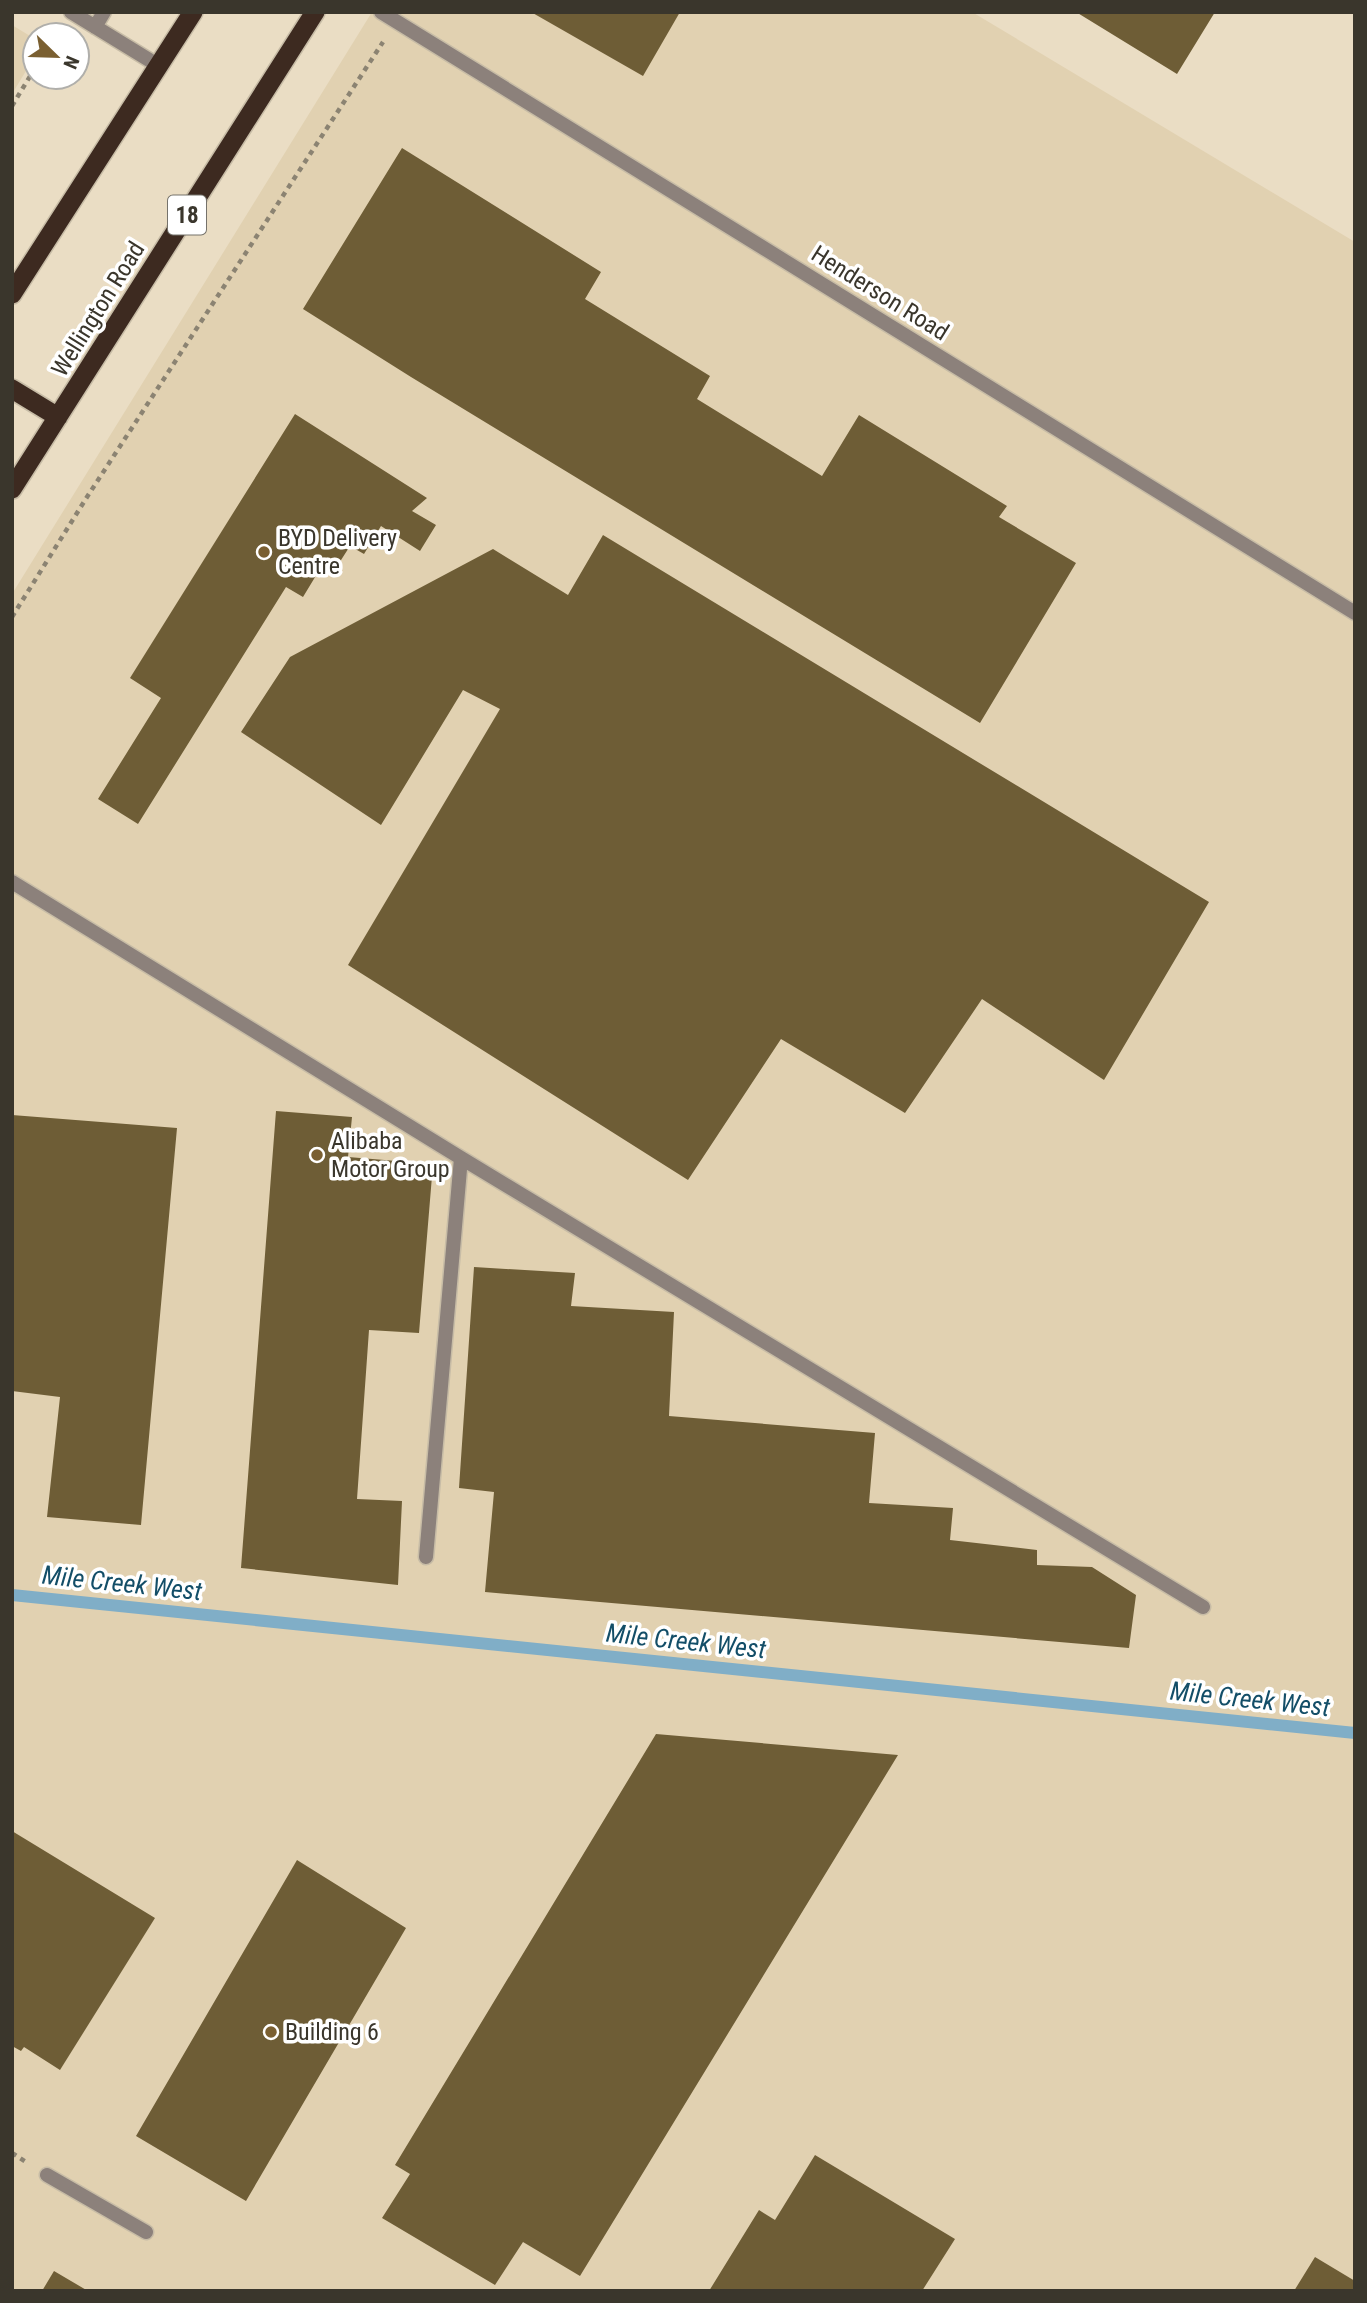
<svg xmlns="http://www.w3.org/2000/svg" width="1367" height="2303" font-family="'Roboto Condensed',sans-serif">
<rect width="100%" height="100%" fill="#eaddc4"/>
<path fill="#e1d1b1" d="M372,12h600l383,230v2049h-1343v-1697z
M12,25l23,14v17l-23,38z"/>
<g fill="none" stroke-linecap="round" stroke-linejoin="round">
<path stroke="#80aec7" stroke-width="12" d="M12,1595l1343,138"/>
</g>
<path fill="#6e5d36" d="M531,12h149l-37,64z
M1076,12h139l-38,62z
M402,148l199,124 -16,27 125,77 -13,23 125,77 37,-61 148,91 -8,11 77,46 -96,160 -569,-346 -108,-68z
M295,414l132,84 -15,13 24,14 -16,26 -39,-25 -17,28 -14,-8 -16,25 -11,-7 -20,33 -17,-10 -148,237 -40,-25 63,-101 -31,-20z
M603,535l606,367 -105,178 -122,-81 -77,114 -124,-74 -93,141 -340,-215 152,-256 -37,-19 -82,135 -140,-93 49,-75 203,-108 75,46z
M276,1111l76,6 -4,40 85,7 -14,169 -50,-3 -12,169 45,2 -4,84 -157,-17z
M12,1115l165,13 -36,397 -94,-8 13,-120 -48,-6z
M474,1267l101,6 -4,33 103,6 -5,104 206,17 -6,70 84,5 -3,32 87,10v15l55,2 44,28 -7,53 -644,-56 9,-100 -35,-4z
M656,1734l242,21 -318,521 -57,-34 -28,43 -113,-67 28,-44 -15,-9z
M12,1831l143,87 -95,152 -36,-23 -3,4 -9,-5z
M297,1860l109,68 -160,273 -110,-65z
M815,2155l140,84 -33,52h-213l50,-81 16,10z
M1315,2257l40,24v10h-61z
M54,2271l34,20h-46z"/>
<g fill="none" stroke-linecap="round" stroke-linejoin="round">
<g stroke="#c7bca6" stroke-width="17">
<path id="service" d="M12,882l449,276 742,449
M426,1557l35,-399
M47,2175l99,57"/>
</g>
<g stroke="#c7bca6" stroke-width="17">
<path id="minor" d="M71,12l88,54
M381,12l974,601
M95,27l9,-15"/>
</g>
<g stroke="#c7bca6" stroke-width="22">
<path id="trunk" d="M12,294l181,-282
M12,389l46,28
M12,489l303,-477"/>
</g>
<path stroke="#8b8372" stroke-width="4.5" stroke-dasharray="5 5" stroke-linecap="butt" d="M12,106l23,-38
M12,617l75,-120 296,-455
M12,2153l14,9"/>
<use href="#service" stroke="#8c817b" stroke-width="14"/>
<use href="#minor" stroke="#8c817b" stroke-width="14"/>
<use href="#trunk" stroke="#3d2a20" stroke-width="19"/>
</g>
<g fill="#7a5f31" stroke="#fff" stroke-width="2.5">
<circle cx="264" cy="552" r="7"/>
<circle cx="317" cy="1155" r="7"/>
<circle cx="271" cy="2032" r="7"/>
</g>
<g text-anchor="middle" stroke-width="7" stroke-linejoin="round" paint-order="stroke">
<rect fill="#fff" stroke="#75726b" stroke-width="2" x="168" y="195.5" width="38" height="39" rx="5"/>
<g font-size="23" font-weight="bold" fill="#3a362c">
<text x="187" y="223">18</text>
</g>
<g font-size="24" fill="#3a362c" stroke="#fff">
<text transform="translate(880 293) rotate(32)" y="8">Henderson Road</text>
<text transform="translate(98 309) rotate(-58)" y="8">Wellington Road</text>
</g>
<g font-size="24" fill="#3a362c" stroke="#fff" text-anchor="start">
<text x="278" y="546">BYD Delivery<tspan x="278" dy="28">Centre</tspan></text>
<text x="331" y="1149">Alibaba<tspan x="331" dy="28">Motor Group</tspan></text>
<text x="285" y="2040">Building 6</text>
</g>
<g font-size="26" font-style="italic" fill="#134e68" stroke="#fff">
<text transform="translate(122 1583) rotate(6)" y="9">Mile Creek West</text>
<text transform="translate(686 1641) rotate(6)" y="9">Mile Creek West</text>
<text transform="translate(1250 1699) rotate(6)" y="9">Mile Creek West</text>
</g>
</g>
<rect width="1367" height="2303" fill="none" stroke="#3a362c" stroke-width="28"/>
<g transform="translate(56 56) rotate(113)"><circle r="33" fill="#ffffff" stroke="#b0afab" stroke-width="2"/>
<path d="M0-5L12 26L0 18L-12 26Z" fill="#7a5f31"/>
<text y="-10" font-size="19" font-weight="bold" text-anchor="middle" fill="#3a362c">N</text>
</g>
</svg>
